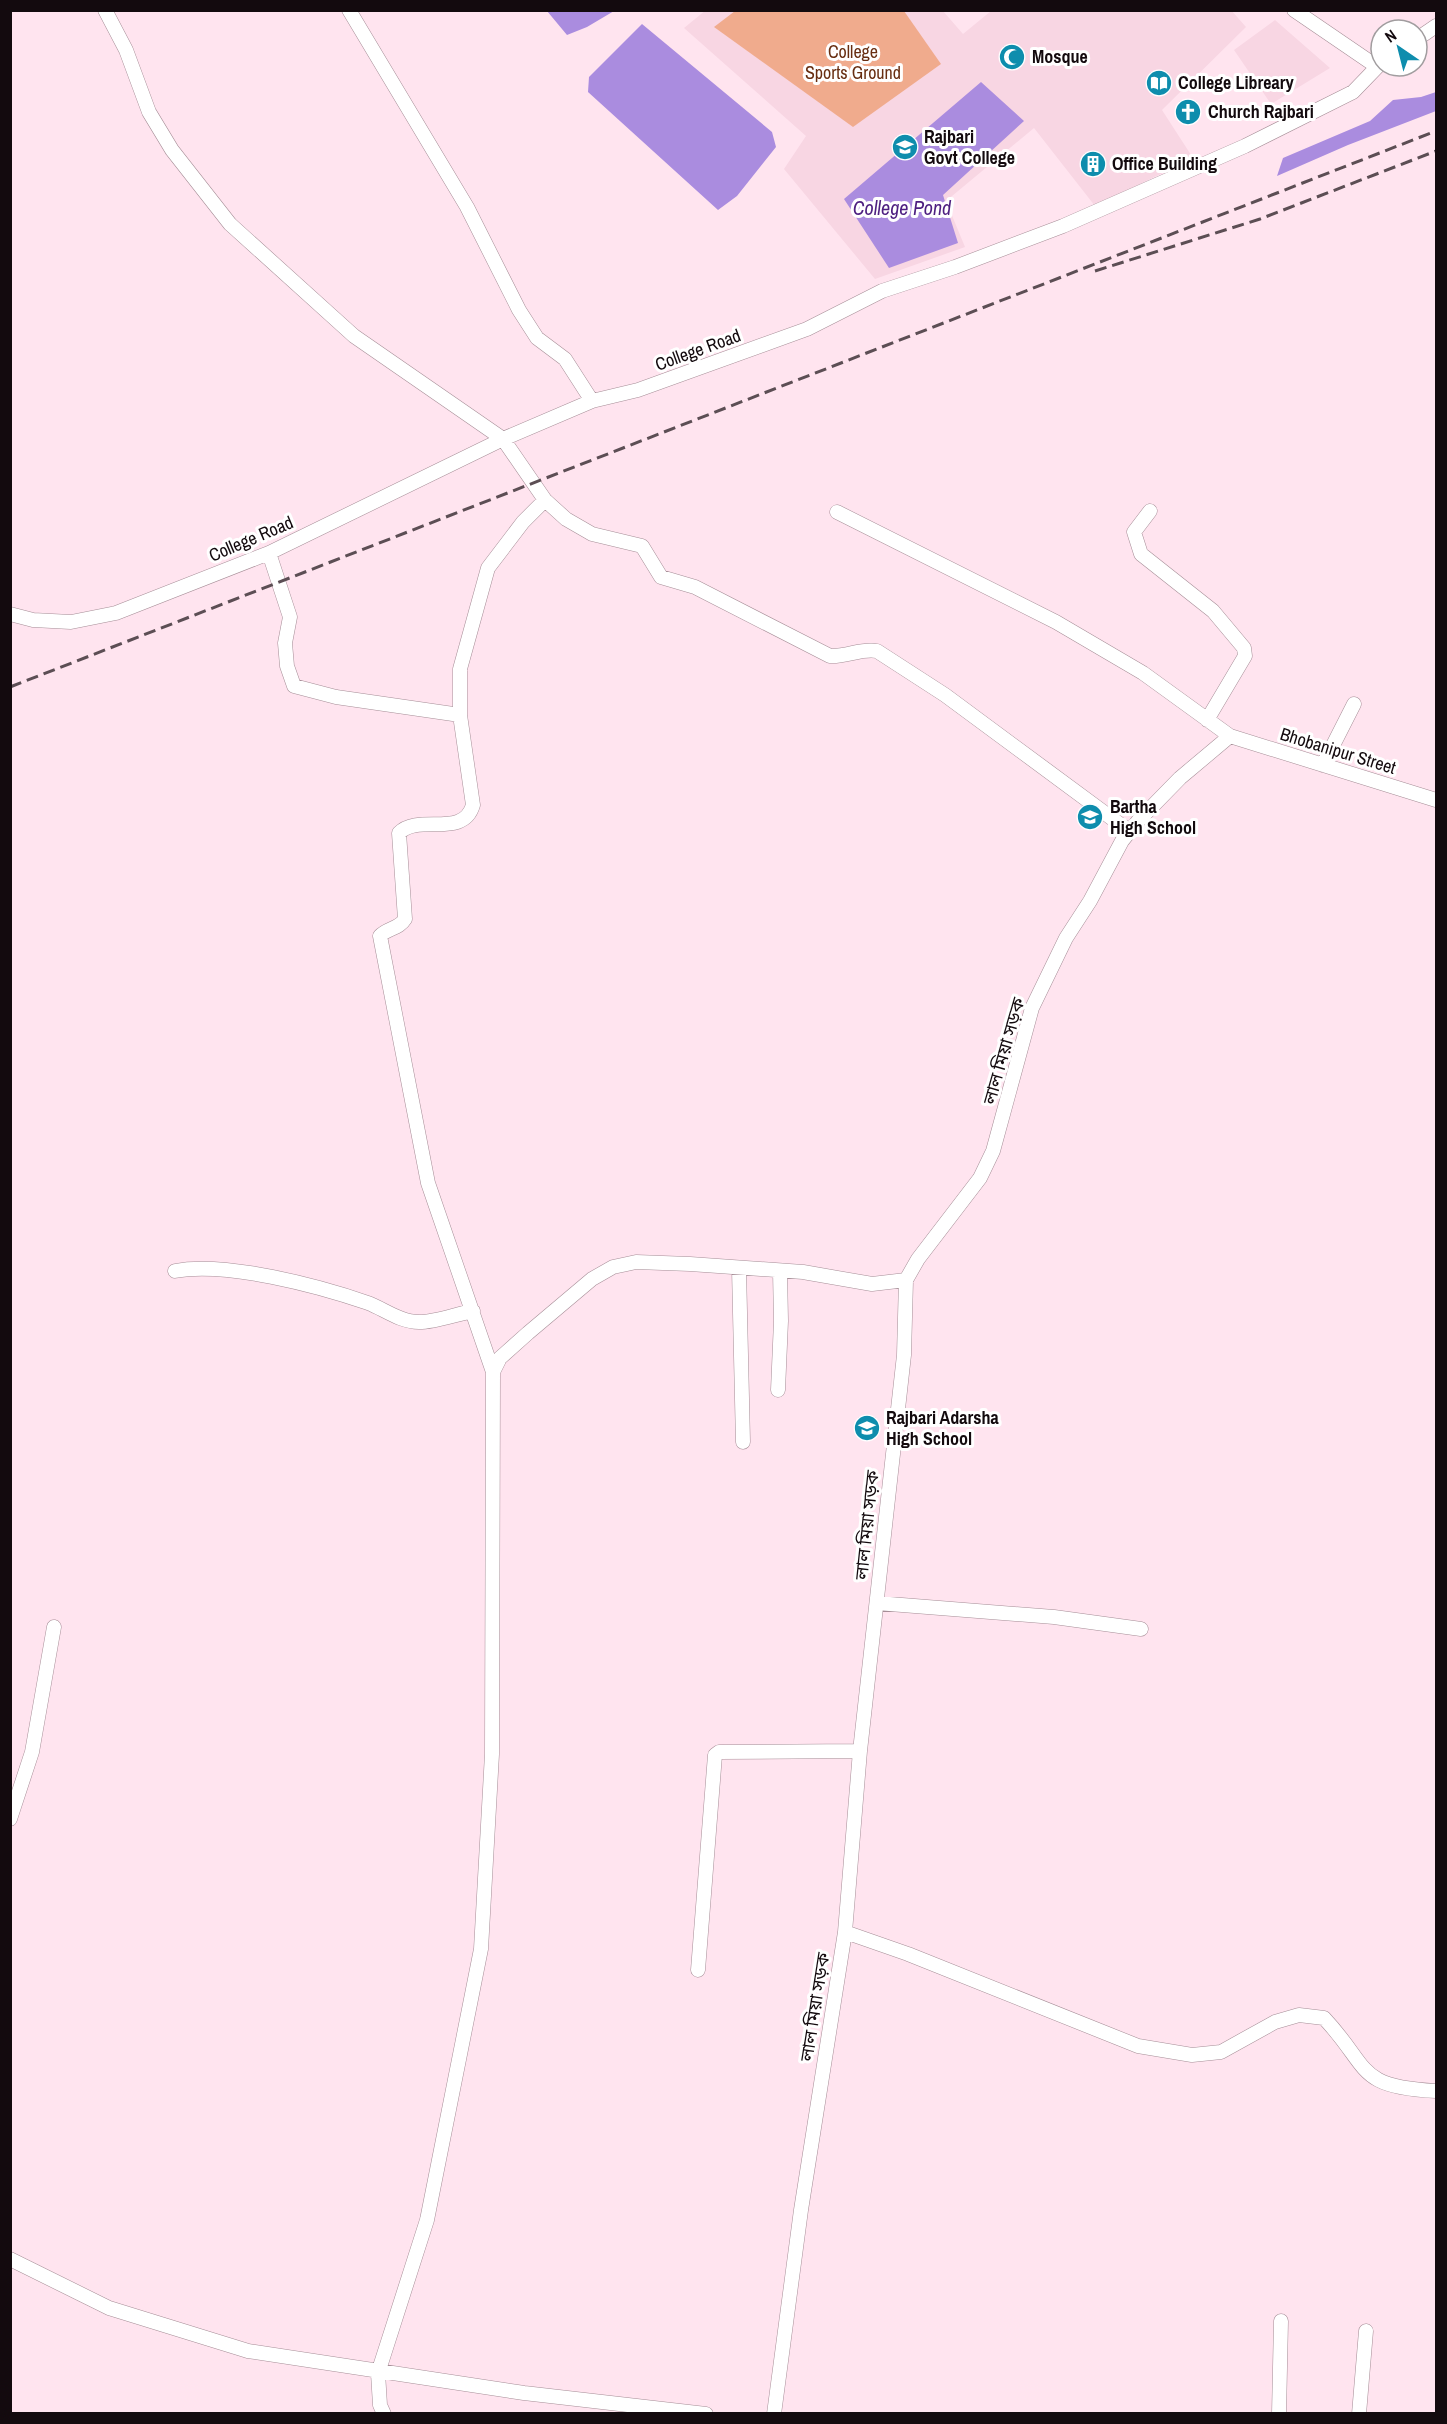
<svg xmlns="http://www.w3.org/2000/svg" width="1447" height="2424" font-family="'Archivo Narrow','Noto Sans Bengali',sans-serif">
<rect width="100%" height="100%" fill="#ffe4ef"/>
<path fill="#f8d6e3" d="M706,10l237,1 20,23 28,-23 240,-1 15,17 -84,83 31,48 -98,48 -61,-78 -88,73 19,46 -90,32 -91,-110 22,-33 -122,-108z
M1275,20l55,48 -59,36 -37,-54z"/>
<path fill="#f0ab8d" d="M735,11h169l37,53 -88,63 -139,-100z"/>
<path fill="#aa8cdf" d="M547,11h67l-27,16 -20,8z
M642,24l130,108 4,15 -39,49 -19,14 -130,-118 1,-15z
M981,82l43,39 -81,74 15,48 -69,25 -45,-69z
M1436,92v19l-88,34 -71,31 6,-18 87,-37 23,-21 28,-3z"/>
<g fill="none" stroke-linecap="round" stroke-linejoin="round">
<g stroke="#a68e97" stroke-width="15">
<path id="minor" d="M105,10l21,40 23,62 23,38 58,74 124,112 149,103 42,61 21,19 26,15 50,12 19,31 34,10 135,69c17,1 31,-8 47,-5l68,44 184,136
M349,10l118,197 52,103 18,28 28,21 27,42
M1294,10l82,56
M1417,39l19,-13
M1150,511l-16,21 7,22 72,57 31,37 1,8 -38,64
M837,512l219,110 87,51 87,63 206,64
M269,553l21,64 -5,26 2,23 7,20 42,11 124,18
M10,614l23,6 38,2 45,-9 153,-60 234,-114 89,-38 46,-11 169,-61 75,-38 73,-24 108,-41 182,-80 108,-54 28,-29
M1323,765l31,-61
M739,1269l4,173
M175,1271c50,-10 144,15 193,32 16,6 32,19 51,19 17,0 37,-8 54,-11
M493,1372l-65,-189 -48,-247c7,-8 19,-7 25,-17l-6,-86c20,-20 64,6 74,-28l-13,-90v-46l28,-101 35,-46 22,-22
M778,1390l3,-69 -1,-50
M877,1603l177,14 87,12
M10,1819l22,-67 22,-125
M845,1932l63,22 230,92 54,9 29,-3 54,-30 24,-7 25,3c47,50 31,69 112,73
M698,1970l17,-215 4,-3 141,-1
M10,2259l99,49 139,43 276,42 182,21
M384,2414l-4,-9 -2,-32 49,-153 54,-271 11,-195 1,-382 7,-14 28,-25 64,-54 21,-12 23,-5 54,2 113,8 69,12 34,-4
M774,2414l27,-204 44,-278 15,-181 44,-396 2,-75 12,-21 62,-81 13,-27 39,-143 34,-70 24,-37 32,-60 16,-20 42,-43 50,-42
M1279,2414l2,-93
M1359,2414l7,-83"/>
</g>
<use href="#minor" stroke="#fff" stroke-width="14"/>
<path stroke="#5c4e54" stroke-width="3" stroke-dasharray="12 6" stroke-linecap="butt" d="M1095,271l165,-52 176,-68
M10,687l1426,-556"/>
</g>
<defs>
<g id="mosque-disc" transform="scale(1.35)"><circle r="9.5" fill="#0e8dad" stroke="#fff"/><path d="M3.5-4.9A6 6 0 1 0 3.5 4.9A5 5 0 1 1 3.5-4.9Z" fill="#fff"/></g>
<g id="library-disc" transform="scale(1.35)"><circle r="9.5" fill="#0e8dad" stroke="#fff"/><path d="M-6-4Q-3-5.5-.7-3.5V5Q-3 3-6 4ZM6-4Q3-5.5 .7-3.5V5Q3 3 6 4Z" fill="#fff"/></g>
<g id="church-disc" transform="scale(1.35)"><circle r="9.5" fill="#0e8dad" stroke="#fff"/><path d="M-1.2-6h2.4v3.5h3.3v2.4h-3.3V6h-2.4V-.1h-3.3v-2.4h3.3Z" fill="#fff"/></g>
<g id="university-disc" transform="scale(1.35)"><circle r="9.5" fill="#0e8dad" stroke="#fff"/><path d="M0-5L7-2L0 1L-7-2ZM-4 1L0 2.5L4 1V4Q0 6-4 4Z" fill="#fff"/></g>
<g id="building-disc" transform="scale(1.35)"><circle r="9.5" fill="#0e8dad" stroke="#fff"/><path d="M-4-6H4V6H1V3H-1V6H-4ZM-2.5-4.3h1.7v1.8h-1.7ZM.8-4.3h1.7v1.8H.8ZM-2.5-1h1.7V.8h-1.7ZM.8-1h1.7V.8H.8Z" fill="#fff"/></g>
<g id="school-disc" transform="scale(1.35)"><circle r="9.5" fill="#0e8dad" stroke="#fff"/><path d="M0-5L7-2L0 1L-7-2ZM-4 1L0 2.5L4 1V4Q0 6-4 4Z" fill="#fff"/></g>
</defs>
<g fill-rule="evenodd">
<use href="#mosque-disc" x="1012" y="57"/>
<use href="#library-disc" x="1159" y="83"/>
<use href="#church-disc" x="1188" y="112"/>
<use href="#university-disc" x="905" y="147"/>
<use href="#building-disc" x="1093" y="164"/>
<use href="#school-disc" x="1090" y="817"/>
<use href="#school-disc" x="867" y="1428"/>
</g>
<g text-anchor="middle" stroke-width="6" stroke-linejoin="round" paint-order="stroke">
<g font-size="18" fill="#682e11" stroke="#fff">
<text x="853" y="58">College<tspan x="853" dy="21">Sports Ground</tspan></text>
</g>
<g font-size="18" font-weight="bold" fill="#130a0e" stroke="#fff" text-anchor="start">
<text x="1032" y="63">Mosque</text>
<text x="1178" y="89">College Libreary</text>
<text x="1208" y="118">Church Rajbari</text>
<text x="924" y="143">Rajbari<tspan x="924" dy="21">Govt College</tspan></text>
<text x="1112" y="170">Office Building</text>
<text x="1110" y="813">Bartha<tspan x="1110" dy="21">High School</tspan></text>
<text x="886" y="1424">Rajbari Adarsha<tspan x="886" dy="21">High School</tspan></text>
</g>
<g font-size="18" fill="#130a0e" stroke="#fff">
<text transform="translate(698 350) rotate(-20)" y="6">College Road</text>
<text transform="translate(251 539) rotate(-23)" y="6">College Road</text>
<text transform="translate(1338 751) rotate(17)" y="6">Bhobanipur Street</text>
<text transform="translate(1004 1051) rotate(-74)" y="6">লাল মিয়া সড়ক</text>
<text transform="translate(867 1525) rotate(-84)" y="6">লাল মিয়া সড়ক</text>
<text transform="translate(815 2007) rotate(-81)" y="6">লাল মিয়া সড়ক</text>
</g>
<g font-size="20" font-style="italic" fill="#4e2081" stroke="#fff">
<text x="902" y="215">College Pond</text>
</g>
</g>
<rect width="1447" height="2424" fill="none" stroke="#130a0e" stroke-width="24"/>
<g transform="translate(1399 48) rotate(325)"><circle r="28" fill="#ffffff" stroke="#a19d9f" stroke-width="1.5"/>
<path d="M0-4.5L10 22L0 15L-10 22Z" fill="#0e8dad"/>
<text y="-9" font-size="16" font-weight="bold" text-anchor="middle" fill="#130a0e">N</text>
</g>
</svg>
